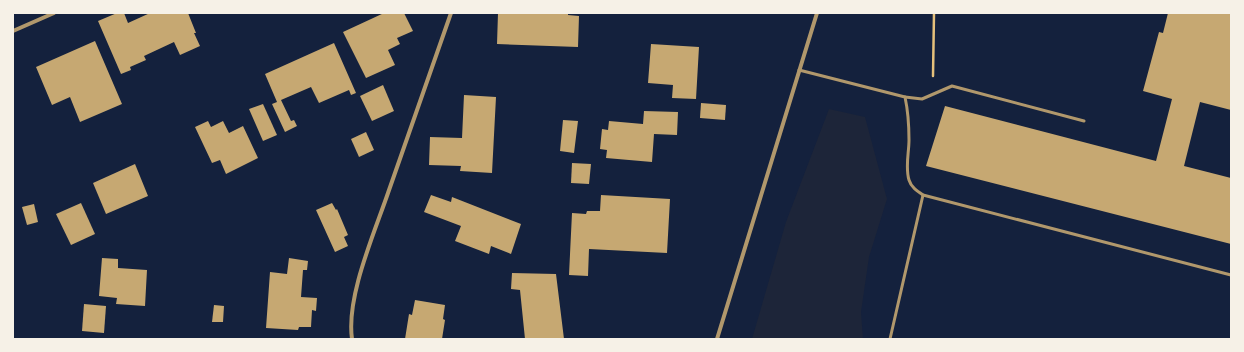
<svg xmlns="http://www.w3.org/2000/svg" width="1244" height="352" font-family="Signika,sans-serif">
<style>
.green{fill:#1d2539}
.building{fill:#c6a872}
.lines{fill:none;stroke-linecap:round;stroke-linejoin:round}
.path{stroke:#e5c07b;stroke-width:2.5}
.service{stroke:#b1986c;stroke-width:3}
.minor{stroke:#b1986c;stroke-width:4}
</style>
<rect width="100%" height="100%" fill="#14213d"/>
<!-- green -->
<path class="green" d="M829,109L865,117L887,199L869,257L861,312L863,339H752L786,222Z"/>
<!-- building -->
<g class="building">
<path d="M117,13H124L128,23L150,13H188L196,33H194L200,46L180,55L174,42L144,56L146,60L130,67L131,70L121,74L98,21Z"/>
<path d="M384,13H404L413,31L397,38L400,44L388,50L395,65L366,78L343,32Z"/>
<path d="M498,13H568V15L579,16L578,47L497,44Z"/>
<path d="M1168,13H1231V110L1200,102L1184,166L1231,178V244L926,166L945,106L1156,161L1172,99L1143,91L1159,32L1163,33Z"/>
<path d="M95,41L122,104L80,122L70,97L52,105L36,67Z"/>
<path d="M334,43L356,93L351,95L349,90L319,103L311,87L281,100L291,121L294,120L297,126L285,132L272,104L277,102L265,74Z"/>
<path d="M651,44L699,47L696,99L672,98L673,85L648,83Z"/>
<path d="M383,85L394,111L372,121L360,96Z"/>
<path d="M464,95L496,97L492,173L460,171L461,166L429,165L430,137L462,138Z"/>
<path d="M701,103L726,105L725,120L700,118Z"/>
<path d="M263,104L277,135L263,141L249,109Z"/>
<path d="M644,111L678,112L677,135L654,134L652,162L606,158L607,150L600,149L602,129L608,130L609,121L643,124Z"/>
<path d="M563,120L578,121L574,153L560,151Z"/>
<path d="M208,121L211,127L223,121L229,133L243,126L258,158L226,174L220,160L212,163L195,127Z"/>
<path d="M366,132L374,150L359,157L351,139Z"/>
<path d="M572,163L591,164L589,184L571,183Z"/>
<path d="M135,164L148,196L106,214L93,183Z"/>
<path d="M431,195L451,202L452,197L521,224L511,254L491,246L489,254L455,241L461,226L424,212Z"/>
<path d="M601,195L670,199L667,253L589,249L588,276L569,275L572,213L586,214L587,211H600Z"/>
<path d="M81,203L95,234L71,245L56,214Z"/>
<path d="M332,203L336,210L337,209L348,235L344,237L348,246L335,252L316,210Z"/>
<path d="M34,204L38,222L27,225L22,207Z"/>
<path d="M102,258L118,259V268L147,270L145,306L116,304L117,298L99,296Z"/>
<path d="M289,258L308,261L307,270H303L301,297L317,298L316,311L312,310L311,327H299L298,330L266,328L270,272L287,274Z"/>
<path d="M512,273L556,274L564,339H525L520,290L511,289Z"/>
<path d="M415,300L445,305L443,319L445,320L442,339H405L409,314L412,315Z"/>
<path d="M84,304L106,306L104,333L82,331Z"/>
<path d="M214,305L224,306L223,322H212Z"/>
</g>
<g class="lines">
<!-- path -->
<path class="path" d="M933,76L934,13"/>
<!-- service -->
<g class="service">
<path d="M799,70L905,97C908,111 909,125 909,140C909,153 905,167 909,180C911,187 917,191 923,195L1231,275"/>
<path d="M905,97L922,99L952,86L1084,121"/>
<path d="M890,339L923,195"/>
</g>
<!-- minor -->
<g class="minor">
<path d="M13,31L54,13"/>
<path d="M352,339C346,297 374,234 388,193C409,133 430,73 451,13"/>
<path d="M717,339L817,13"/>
</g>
</g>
<!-- border -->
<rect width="1244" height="352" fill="none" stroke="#f6f1e7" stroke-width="28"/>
</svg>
